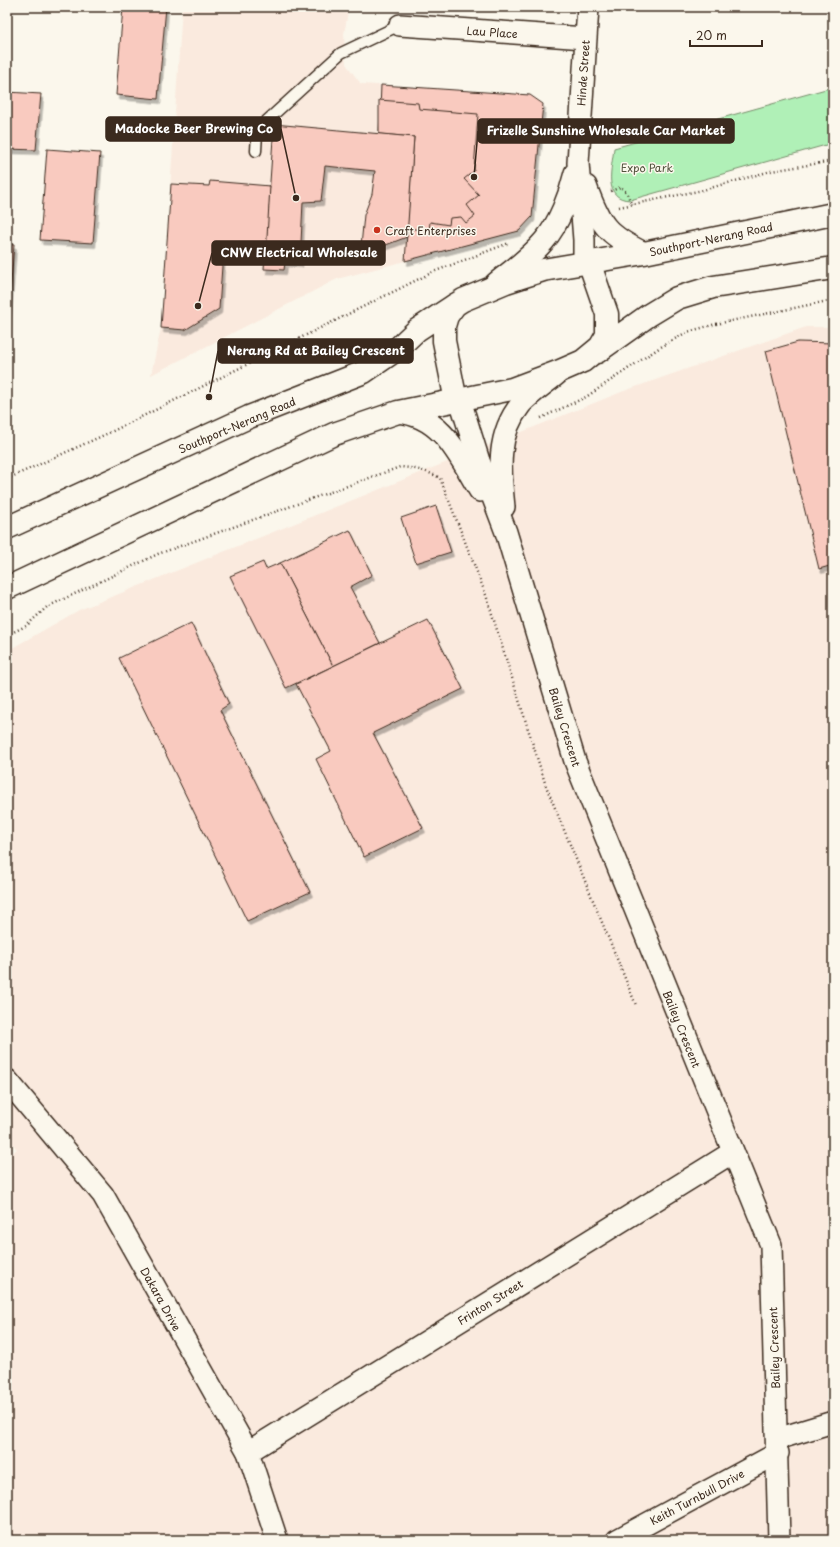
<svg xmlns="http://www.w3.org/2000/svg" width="840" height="1547" font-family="'Playpen Sans',sans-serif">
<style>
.built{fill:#faeade}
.green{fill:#b0f0b7;stroke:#768d6a}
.building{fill:#f9cabf;stroke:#3b2a1e;filter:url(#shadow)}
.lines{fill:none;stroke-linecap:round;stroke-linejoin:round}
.lane-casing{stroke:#3b2a1e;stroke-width:13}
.street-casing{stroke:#3b2a1e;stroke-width:24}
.primary-casing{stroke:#3b2a1e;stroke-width:25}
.path{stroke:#3b2a1e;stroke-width:2.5;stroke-dasharray:1 3;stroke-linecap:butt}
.lane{stroke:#fbf7ec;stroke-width:10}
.street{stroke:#fbf7ec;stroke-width:21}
.primary{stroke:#fbf7ec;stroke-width:22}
.poi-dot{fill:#c8321e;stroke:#fbf7ec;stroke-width:1.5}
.labels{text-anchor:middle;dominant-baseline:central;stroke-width:3;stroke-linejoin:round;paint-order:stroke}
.street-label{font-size:11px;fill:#3b2a1e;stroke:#fbf7ec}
.park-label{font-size:11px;fill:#52523d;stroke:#fbf7ec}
.poi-label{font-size:11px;fill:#3b2a1e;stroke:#fbf7ec;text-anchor:start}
.leader{fill:none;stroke:#3b2a1e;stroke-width:1.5}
.callout-dot{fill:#3b2a1e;stroke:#fbf7ec;stroke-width:1.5}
.callout{fill:#3b2a1e;stroke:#3b2a1e;stroke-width:1.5}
.callout-label{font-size:12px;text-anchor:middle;font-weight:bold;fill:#fff}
</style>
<defs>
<filter id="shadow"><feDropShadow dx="2.5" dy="4.5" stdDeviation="0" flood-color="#0004"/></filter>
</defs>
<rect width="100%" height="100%" fill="#fbf7ec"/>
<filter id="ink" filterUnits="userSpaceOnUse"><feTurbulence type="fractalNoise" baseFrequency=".025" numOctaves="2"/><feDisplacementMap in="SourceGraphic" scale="8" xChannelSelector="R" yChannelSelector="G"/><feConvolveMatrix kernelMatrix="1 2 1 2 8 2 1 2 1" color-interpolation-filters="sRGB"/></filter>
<g filter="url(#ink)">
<!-- built -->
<g class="built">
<path d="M182,7H349L344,34L346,64L361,84L530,95L543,104L532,217L519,231L337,279L151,375L161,328Z"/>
<path d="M806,327H833V1540H7V1158L17,1149L7,1138V651L79,610L624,391Z"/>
</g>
<!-- green -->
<path class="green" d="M833,87V143L630,200C602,199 612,168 614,148Z"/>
<!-- building -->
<g class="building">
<path d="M123,7H166L158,99L116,95Z"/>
<path d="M381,85L530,95L543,104L532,217L519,231L405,261L414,137L379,134Z"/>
<path d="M7,92L41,94L36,150L7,149Z"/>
<path d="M379,100L418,103L419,109L478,114L474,171L464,179L479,195L467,205L475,216L466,223L461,217L450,218L449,225L430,222L429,231L407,228L414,137L379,134Z"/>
<path d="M274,124L414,137L407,237L378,248L361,246L364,215L372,194L375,171L325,166L321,201L303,202L300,263L285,262L284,270L264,269Z"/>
<path d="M47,149L100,153L93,243L40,240Z"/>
<path d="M210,181L270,186L266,255L223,252L219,309L185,330L161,328L171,184L209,186Z"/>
<path d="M7,244L14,245L7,333Z"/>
<path d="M798,342L833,343V565L819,569L766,351Z"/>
<path d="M436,506L451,552L416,563L401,518Z"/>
<path d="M350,530L372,575L350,587L380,643L333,666L280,563Z"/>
<path d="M263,562L266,569L280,563L333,666L286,688L230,576Z"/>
<path d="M428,620L463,689L373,733L423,828L364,857L316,759L331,751L296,684Z"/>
<path d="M191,623L229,704L220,710L310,892L247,921L119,658Z"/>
</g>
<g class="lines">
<defs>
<path id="lane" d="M256,151L257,133L261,126L341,53L400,25"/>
<g id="street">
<path d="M400,25L585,38"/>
<path d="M586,186C600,225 607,235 644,253"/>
<path d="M584,263V240L578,163L588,7"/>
<path d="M495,284C512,270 530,258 544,241C559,224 570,194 575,173"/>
<path d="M460,400L479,461L506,532L575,761L771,1245L779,1540"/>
<path d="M398,412C443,416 459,457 480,491"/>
<path d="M504,507C500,470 496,435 521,404C531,393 545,384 557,374"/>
<path d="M7,1080L103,1195L248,1452L277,1540"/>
<path d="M777,1439L833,1422"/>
<path d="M248,1452L733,1152"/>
<path d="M617,1540L778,1453"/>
</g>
<g id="primary">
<path d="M597,352L649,315L677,298L713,287L833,268"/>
<path d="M456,401L444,341V326L447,316L455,305L463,300L506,282L543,270L644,253L833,214"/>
<path d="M7,528L249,417L364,372L396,350L417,330L455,305"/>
<path d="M7,588L334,434L398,412L512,389L560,371L583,361L600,347L607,335V314L589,262"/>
</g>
</defs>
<!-- lane casing -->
<use href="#lane" class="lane-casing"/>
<!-- street casing -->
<use href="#street" class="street-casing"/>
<!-- primary casing -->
<use href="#primary" class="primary-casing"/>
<!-- path -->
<g class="path">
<path d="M611,191L621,187L627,193L631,203L633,204"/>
<path d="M619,207L703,190L771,171L833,161"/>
<path d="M541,418L586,397L659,348L687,332L716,324L833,300"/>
<path d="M7,479L113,431L433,272L509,243"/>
<path d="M7,635L26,626L47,607L158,554L400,467C415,468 427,471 440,478L486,595L546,786L636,1005"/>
</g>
<!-- lane -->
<use href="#lane" class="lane"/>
<!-- street -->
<use href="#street" class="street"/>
<!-- primary -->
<use href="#primary" class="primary"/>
</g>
</g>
<!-- markers -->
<circle class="poi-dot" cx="377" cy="230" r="4"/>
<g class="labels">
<!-- street labels -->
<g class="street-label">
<text transform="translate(492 32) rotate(4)">Lau Place</text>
<text transform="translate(583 73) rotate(-86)">Hinde Street</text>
<text transform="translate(711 239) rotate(-12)">Southport-Nerang Road</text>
<text transform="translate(237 425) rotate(-23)">Southport-Nerang Road</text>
<text transform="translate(565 727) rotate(73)">Bailey Crescent</text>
<text transform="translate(682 1029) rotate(68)">Bailey Crescent</text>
<text transform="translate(161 1299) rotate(61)">Dakara Drive</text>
<text transform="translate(490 1302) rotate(-32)">Frinton Street</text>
<text transform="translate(774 1348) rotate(-92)">Bailey Crescent</text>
<text transform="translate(697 1497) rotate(-28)">Keith Turnbull Drive</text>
</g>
<!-- park labels -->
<g class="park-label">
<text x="647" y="167">Expo Park</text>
</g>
<!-- poi labels -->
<g class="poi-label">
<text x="385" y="230">Craft Enterprises</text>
</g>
</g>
<!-- callouts -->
<path class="leader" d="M296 198L281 129M474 177L478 131M198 306L212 253M209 397L218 351"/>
<g class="callout-dot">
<circle cx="296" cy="198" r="4"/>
<circle cx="474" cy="177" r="4"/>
<circle cx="198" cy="306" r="4"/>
<circle cx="209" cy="397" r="4"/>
</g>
<g class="callout">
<rect x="106" y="117" width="175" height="24" rx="4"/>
<rect x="478" y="119" width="256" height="24" rx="4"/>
<rect x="212" y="241" width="173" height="24" rx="4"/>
<rect x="218" y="339" width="195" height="24" rx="4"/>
</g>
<g class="callout-label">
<text x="194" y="133">Madocke Beer Brewing Co</text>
<text x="606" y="135">Frizelle Sunshine Wholesale Car Market</text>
<text x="299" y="257">CNW Electrical Wholesale</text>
<text x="316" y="355">Nerang Rd at Bailey Crescent</text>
</g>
<!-- margin -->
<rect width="840" height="1547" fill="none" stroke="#fbf7ec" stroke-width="24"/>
<rect x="12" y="12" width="816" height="1523" fill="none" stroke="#3b2a1e" stroke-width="1.5" filter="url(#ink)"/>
<!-- scale -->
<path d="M690 40v6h72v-6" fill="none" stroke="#3b2a1e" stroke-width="2"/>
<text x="696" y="40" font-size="12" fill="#3b2a1e" stroke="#fbf7ec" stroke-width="3" paint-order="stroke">20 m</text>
</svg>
